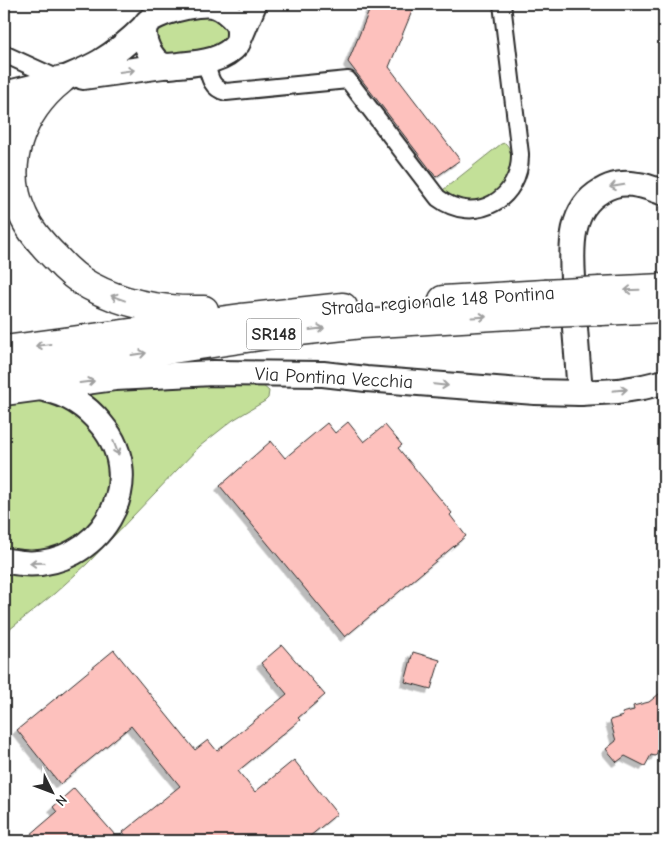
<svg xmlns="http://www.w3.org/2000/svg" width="668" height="845" font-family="'Comic Neue',sans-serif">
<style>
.green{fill:#c3e098;stroke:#778662}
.building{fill:#fdc1bd;stroke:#2b2b2b;filter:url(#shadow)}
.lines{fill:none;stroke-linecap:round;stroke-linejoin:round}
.street-casing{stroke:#2b2b2b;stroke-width:20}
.secondary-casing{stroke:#2b2b2b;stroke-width:28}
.highway-casing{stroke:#2b2b2b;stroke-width:31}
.street{stroke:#fff;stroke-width:16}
.secondary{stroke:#fff;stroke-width:24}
.highway{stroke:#fff;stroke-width:28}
.highway-bridge-casing{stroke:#2b2b2b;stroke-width:31;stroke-linecap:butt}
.highway-bridge{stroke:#fff;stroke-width:28}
.oneway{stroke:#a0a0a0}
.labels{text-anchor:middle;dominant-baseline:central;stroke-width:4;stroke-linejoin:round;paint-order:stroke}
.shield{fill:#fff;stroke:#6b6b6b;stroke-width:1}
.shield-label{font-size:18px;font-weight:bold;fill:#2b2b2b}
.street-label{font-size:19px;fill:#2b2b2b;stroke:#fff}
</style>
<defs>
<filter id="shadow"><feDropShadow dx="-4.5" dy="4.5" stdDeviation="0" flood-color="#0004"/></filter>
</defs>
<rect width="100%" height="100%" fill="#fff"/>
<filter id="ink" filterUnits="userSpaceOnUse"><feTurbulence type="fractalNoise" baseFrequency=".02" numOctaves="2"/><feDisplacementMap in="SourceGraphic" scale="10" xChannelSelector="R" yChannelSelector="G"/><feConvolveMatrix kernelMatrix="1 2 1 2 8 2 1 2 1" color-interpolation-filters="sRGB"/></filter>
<g filter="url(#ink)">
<!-- green -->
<g class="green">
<path d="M209,16L224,21L229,36L218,47L167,58L154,42C155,38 155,34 158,30C166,21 196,18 209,16Z"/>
<path d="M505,143C509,146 510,151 511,157C515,193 469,215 443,190L501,144Z"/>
<path d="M261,384L269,391L268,398L265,401L233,420L200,446L87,564L55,593L4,634V573H33L126,498L78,395L143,385Z"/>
<path d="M38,396L64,402L107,441L111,501L65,552L4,554V401Z"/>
</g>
<!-- building -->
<g class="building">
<path d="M372,4H415L389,67L460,160L436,177L348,62Z"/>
<path d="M348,422L364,442L385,425L402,445L398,448L452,513L450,515L466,536L345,637L220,486L271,441L285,458L327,423L335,433Z"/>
<path d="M282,645L325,695L298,718L300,720L238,771L255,792L294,760L337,814L304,841H130L123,832L180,786L131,726L60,784L17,730L114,650L195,750L208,740L217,751L287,694L261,663Z"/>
<path d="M413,652L440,660L431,689L405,682Z"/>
<path d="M664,690V748L661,746L655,756L651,755L645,766L625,756L617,762L606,749L616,741L610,720L623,716L622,713L634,710L633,706L649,702Z"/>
<path d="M74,788L115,835L108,841H23L57,812L53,807Z"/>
</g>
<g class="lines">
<defs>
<g id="street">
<path d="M4,54L61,80"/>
<path d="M206,61C209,75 210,88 226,92L348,80L438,198C475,226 521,199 520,154L502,4"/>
</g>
<g id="secondary">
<path d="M238,42C239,37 240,32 238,26C235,18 221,6 212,5C199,2 153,13 146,24C142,33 145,43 149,51C154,59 159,66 169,66C193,63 222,64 238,43V42L254,4"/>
<path d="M83,77L163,66"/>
<path d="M4,94L45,84"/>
<path d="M4,129C14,114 26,100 41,90C60,79 81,73 100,62C117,52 131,40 145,26"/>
<path d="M573,278C571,246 570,209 601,191C612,184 626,182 638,185C647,186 656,190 664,193"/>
<path d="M575,328L580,393"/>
<path d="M4,393L115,378L213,373L323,374L366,379L535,392L580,393L618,391L643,387L664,382"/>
<path d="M4,560C10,562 16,562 22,563C97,570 152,484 101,424C86,405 68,394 44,389"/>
</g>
<g id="highway">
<path d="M61,80C21,112 0,166 23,215C30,231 43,245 55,257C65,268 76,279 90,286C125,305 164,311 204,310"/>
<path d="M600,291L664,288"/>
<path d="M443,300L544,294"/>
<path d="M601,311L664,308"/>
<path d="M4,350L241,318L343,307"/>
<path d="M4,374L273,334L361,324L547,313"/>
</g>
</defs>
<!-- street casing -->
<use href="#street" class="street-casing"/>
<!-- secondary casing -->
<use href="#secondary" class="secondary-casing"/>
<!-- highway casing -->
<use href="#highway" class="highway-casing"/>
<!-- street -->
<use href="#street" class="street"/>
<!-- secondary -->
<use href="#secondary" class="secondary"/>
<!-- highway -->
<use href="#highway" class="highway"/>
<defs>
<g id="highway-bridge">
<path d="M544,294L600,291"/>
<path d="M547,313L601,311"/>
</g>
</defs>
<!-- highway-bridge casing -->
<use href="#highway-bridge" class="highway-bridge-casing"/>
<!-- highway-bridge -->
<use href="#highway-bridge" class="highway-bridge"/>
</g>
<!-- one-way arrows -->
<defs><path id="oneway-shaft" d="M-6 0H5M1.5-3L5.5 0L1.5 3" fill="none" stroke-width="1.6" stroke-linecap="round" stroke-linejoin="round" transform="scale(1.25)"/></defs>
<g class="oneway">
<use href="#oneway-shaft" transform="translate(127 71) rotate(-8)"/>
<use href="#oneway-shaft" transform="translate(617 186) rotate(170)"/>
<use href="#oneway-shaft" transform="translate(632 290) rotate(178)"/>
<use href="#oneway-shaft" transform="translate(118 298) rotate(-160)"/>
<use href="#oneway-shaft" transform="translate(479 317) rotate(-3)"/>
<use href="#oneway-shaft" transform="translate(317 329) rotate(-7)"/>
<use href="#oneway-shaft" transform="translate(43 345) rotate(172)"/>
<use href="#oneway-shaft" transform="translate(139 354) rotate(-8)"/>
<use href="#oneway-shaft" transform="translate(87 382) rotate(-7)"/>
<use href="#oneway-shaft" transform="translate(441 385) rotate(6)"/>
<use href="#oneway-shaft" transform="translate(620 390) rotate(-6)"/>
<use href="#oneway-shaft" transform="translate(116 448) rotate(69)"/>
<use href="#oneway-shaft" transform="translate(37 563) rotate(179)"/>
</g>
</g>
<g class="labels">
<!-- shield labels -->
<rect class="shield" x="246.5" y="318.5" width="55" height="31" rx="4"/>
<g class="shield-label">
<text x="274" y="334">SR148</text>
</g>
<!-- street labels -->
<g class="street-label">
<text transform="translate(438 301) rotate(-4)">Strada regionale 148 Pontina</text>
<text transform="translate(334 378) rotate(3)">Via Pontina Vecchia</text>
</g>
</g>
<!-- margin -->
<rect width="668" height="845" fill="none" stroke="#fff" stroke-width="20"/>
<rect x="10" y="10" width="648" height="825" fill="none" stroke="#2b2b2b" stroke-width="2" filter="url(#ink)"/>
<!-- north arrow -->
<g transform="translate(52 792) rotate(132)" stroke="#ffffff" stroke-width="4" paint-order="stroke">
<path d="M0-4L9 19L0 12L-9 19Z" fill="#2b2b2b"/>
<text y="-8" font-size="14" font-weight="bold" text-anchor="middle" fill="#2b2b2b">N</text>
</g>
</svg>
